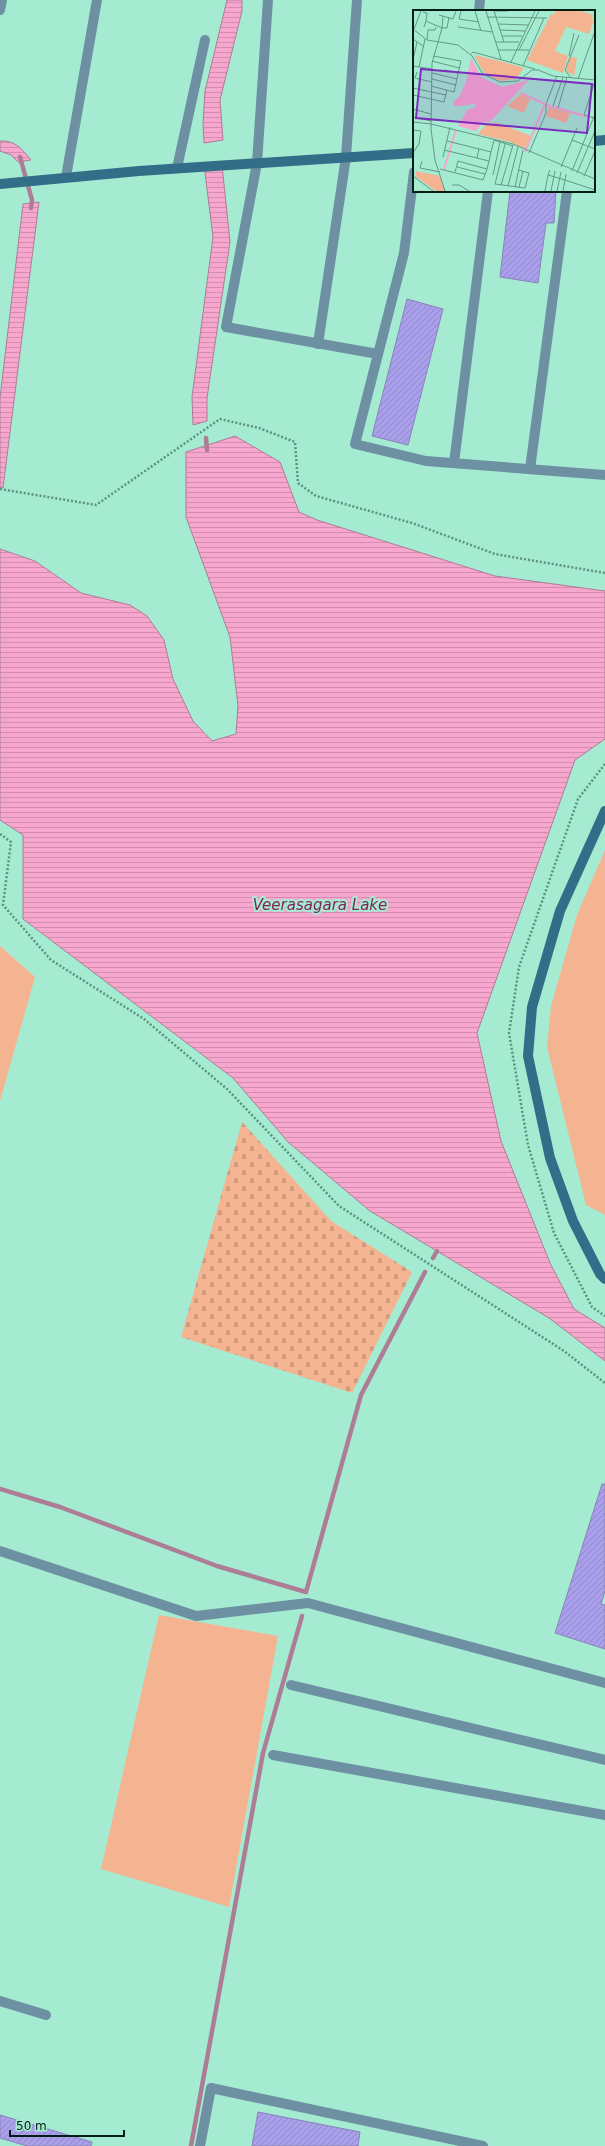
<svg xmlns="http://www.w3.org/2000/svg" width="605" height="2146" font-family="'DejaVu Sans',sans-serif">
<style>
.grass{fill:#f5b491}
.cemetery{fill:url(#cemetery-stones)}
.water{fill:url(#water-rules);stroke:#ad7d96}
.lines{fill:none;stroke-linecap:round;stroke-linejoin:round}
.stream{stroke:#ad7d96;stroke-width:4.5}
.building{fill:url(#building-hatch);stroke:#8983b8}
.path{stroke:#5d917e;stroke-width:2.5;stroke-dasharray:2 2;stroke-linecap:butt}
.street{stroke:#6d91a3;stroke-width:10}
.secondary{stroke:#336e88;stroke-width:10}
.labels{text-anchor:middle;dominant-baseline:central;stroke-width:4;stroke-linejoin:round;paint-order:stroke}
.water-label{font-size:15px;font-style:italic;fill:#802459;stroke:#a5ebd1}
.inset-river{fill:none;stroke:#f7a6ce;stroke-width:2}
.inset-road{fill:none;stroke:#639985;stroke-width:1}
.view{fill:#7b2cbf;fill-opacity:0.15;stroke:#7b2cbf;stroke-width:2}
.inset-edge{fill:none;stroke:#011d14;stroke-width:2}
</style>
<defs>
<pattern id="cemetery-stones" width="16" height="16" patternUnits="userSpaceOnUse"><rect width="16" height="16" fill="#f5b491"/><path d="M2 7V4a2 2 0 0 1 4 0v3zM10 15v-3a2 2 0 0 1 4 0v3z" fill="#d09a7c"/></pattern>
<pattern id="water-rules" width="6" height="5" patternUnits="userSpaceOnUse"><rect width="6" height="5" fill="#f7a6ce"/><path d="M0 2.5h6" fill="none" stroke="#d28eb0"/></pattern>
<pattern id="building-hatch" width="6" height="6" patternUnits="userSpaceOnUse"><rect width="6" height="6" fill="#a99feb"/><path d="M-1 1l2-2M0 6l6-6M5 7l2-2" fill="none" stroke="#9088c9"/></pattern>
</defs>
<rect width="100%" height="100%" fill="#a5ebd1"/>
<!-- grass -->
<g class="grass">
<path d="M605,850V1215L586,1205L547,1047L551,1006L577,915Z"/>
<path d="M0,946L35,977L0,1101Z"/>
<path d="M159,1615L278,1636L229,1907L101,1869Z"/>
</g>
<!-- cemetery -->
<path class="cemetery" d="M242,1122L331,1221L412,1272L352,1393L181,1337Z"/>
<!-- water -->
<g class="water">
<path d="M227,0H242V11L220,100L223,140L204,143L203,124L205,91Z"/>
<path d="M0,141C15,140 22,149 31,160L18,162L11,155L0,151Z"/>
<path d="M204,165H222L230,242L207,398V421L193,425L192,397L213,237Z"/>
<path d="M39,202L3,488L0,487V398L23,204Z"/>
<path d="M235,436L280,462L299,512L317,520L495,576L605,591V739L575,760L477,1033L501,1141L550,1263L574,1309L605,1328V1361L549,1318L370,1211L288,1142L233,1078L23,919V835L0,820V549L35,561L81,593L130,605L147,616L164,640L173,679L193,721L212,741L236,734L238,706L230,637L186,517V452Z"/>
</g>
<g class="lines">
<!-- stream -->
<g class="stream">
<path d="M20,157L32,200L31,208"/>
<path d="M206,438L207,450"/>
<path d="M433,1258L437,1251"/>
<path d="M0,1489L60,1507L217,1566L306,1592L361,1395L425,1272"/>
<path d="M191,2146L263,1753L302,1616"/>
</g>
</g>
<!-- building -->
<g class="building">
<path d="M510,191H556L554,223H546L538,283L500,277Z"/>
<path d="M407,299L443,309L408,445L372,436Z"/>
<path d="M602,1484H605V1591L601,1604L605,1605V1649L555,1633Z"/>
<path d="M258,2112L360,2132L358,2146H252Z"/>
<path d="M0,2115L92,2142L91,2146H27L0,2138Z"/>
</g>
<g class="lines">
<!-- path -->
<g class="path">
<path d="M0,489L96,505L220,419L259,428L295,442L298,483L316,496L412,523L495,554L605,573"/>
<path d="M605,764L578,799L519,967L509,1033L528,1145L554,1233L592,1307L605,1316"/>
<path d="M0,834L11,842L3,905L51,960L144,1019L227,1089L339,1206L564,1351L605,1383"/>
</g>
<!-- street -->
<g class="street">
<path d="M268,0L257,163L226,327L378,354"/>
<path d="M0,10L2,0"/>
<path d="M479,11L480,0"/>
<path d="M177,168L205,40"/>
<path d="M414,172L404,253L355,444L426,461L605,475"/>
<path d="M66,177L97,0"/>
<path d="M318,344L346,157L357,0"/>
<path d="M454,463L488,191"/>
<path d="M530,469L567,191"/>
<path d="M0,1551L196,1616L308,1603L605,1683"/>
<path d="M291,1685L605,1760"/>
<path d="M273,1755L605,1815"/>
<path d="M0,2001L46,2015"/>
<path d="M200,2146L211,2088L483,2146"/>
</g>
<!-- secondary -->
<g class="secondary">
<path d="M594,141L605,140"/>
<path d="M0,184L139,171L414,153"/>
<path d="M605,811L560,911L532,1007L528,1056L550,1158L573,1221L600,1274L605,1279"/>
</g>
</g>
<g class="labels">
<!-- water labels -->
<g class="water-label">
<text x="320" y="905">Veerasagara Lake</text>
</g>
</g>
<!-- overview -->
<g transform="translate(413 10)">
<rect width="182" height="182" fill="#a5ebd1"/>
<path d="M143,1H168L180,5L179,9L181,10L176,24L153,17L142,41L155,46L150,63L114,50L138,4L140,5ZM61,45L87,51L111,58L103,69L87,71L71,63ZM157,47L164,48L161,66L153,61ZM136,97L157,103L153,113L133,106ZM82,112L118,126L112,139L98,132L65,124L73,114L78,115ZM3,161L27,166L32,181H23L2,166Z" fill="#f5b491"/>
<path d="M108,84L117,89L111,103L94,96Z" fill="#f5b491"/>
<path d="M58,48L68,67L89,77L112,71L122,63L77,112H70L63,121L45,116L54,100L62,97L63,94L46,96H41L40,92L46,87L53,72Z" fill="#f7a6ce"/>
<path class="inset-river" d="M108,83L132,94L112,142M134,95L172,106M31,159L43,120"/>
<path class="inset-road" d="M48,1L46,9L66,12M62,1L68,21M73,1L88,49M81,1L91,32M81,1H95M10,2L14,3L13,11M26,5L40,9L43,1M30,6L29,18H34L36,7M74,7L134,8M85,14L115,15M11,17L13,11L29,18L19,53L18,119L22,150L32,181M45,17L79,22M0,19L14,30L45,35L59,46L70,64L87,72L105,71L119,60H125L140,66L182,70M1,19L8,1M87,20L112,21M89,26H109M0,29L10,36M14,30L15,20H22L23,17M83,32H106M85,40H116M106,40L126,1M58,44L60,42L122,59M156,46L161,23M0,50L4,32M19,51L46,58M98,52L122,1M0,56L19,59M110,56L131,8M6,57L12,29M31,60L45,63M4,62L2,68L19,72M19,63L44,69M158,68L152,60L166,25M19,69L43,75M165,69L182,21M18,76L41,82L48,51L20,46M0,78L33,85M0,85L31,92L34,80M140,96L150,67M145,98L154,67M0,99L18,104M0,107L18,111M181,108L171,105L182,71M0,112L18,114M18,114L100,134L182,169M0,120L8,121L6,134L0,143M159,130L182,139M34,131L78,142L81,130L100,136M92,134L82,174L112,178L116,163L105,160M31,140L64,148L66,139M116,143L133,103V94L144,66M30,147L37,117M64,148L76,151L78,142M9,151L7,158L27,162M44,157L72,164M148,157L164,118M27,159L70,170L74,159M137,160L135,165L152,170L150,181M159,161L182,104M42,162L45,151L74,159L76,151M164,163L182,121M153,164L152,170L182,180M80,165L87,132M0,166L20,181M171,166L182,141M39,175H46L56,181M88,175L100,135M95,176L105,137M102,177L110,140M106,177L110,161M132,181L135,165M138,181L142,161M144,181L148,162"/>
<path class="view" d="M8,59L179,74L174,123L3,108Z"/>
<rect width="182" height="182" class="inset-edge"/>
</g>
<!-- scale -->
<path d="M10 2130v6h114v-6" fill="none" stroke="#011d14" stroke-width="2"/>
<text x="16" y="2130" font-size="12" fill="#011d14" stroke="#a5ebd1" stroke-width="3" paint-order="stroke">50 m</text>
</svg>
